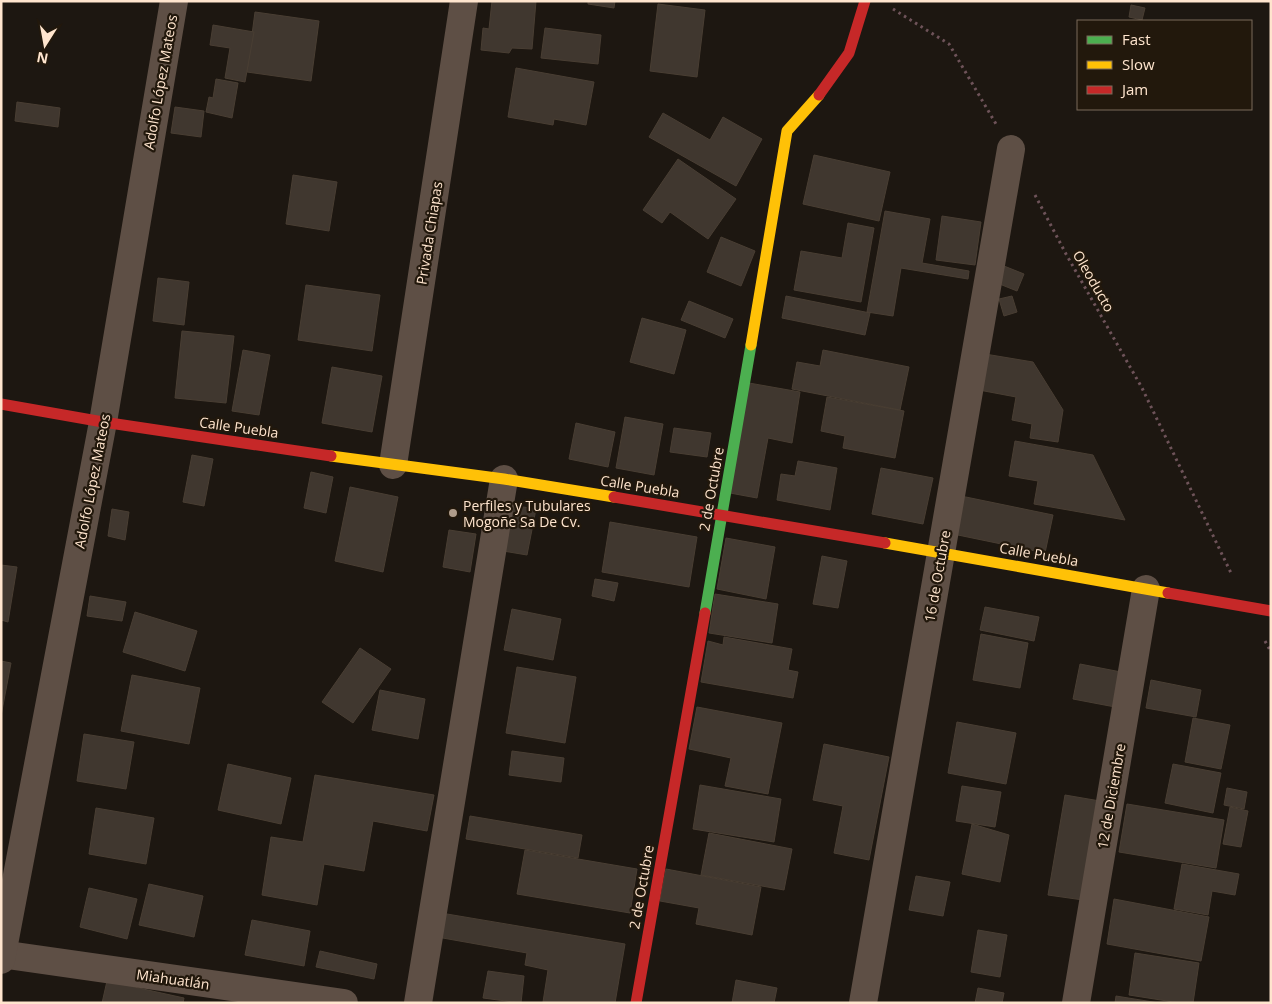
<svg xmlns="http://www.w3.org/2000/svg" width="1272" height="1004" font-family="'Open Sans',sans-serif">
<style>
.building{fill:#40372f;stroke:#493e33}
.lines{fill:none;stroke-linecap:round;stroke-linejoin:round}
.path{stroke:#6e5359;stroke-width:3;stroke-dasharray:2.5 4;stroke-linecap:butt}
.street{stroke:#5e4f45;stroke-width:28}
.fast{stroke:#4caf50;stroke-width:11}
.slow{stroke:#ffc107;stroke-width:11}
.jam{stroke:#c62828;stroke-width:11}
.poi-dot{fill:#b09d8c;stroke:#22180c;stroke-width:2}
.labels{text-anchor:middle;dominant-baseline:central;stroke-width:4.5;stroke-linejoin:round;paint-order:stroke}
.street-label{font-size:14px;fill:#ffe5ce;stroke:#22180c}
.poi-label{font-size:14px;fill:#ffe5ce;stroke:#22180c;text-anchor:start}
</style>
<rect width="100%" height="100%" fill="#1d1711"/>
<!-- building -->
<g class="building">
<path d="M492,1H536L532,49L512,48L509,53L481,50L483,28L489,29Z"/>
<path d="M588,1H615L614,8L588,4Z"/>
<path d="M658,4L705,10L697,77L650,71Z"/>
<path d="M1131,5L1145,8L1142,20L1129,17Z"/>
<path d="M255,12L319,21L311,81L247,72Z"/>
<path d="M213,25L254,32L245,82L225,78L230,48L210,45Z"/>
<path d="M545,28L601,35L598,64L541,58Z"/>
<path d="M516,68L594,82L586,125L554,119L553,125L508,117Z"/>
<path d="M216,79L238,83L232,118L206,112L209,97L213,98Z"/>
<path d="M17,102L60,108L58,127L15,121Z"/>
<path d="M175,107L204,111L201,137L171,133Z"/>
<path d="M663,113L710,140L723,117L762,139L736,186L649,137Z"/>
<path d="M814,155L890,172L879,221L803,204Z"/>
<path d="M678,159L736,199L708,239L670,212L662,223L643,210Z"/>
<path d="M293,175L337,182L329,231L286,224Z"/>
<path d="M885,211L930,219L922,263L969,271L968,279L901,268L893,316L867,312Z"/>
<path d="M942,216L981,222L975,265L936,260Z"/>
<path d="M848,223L874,228L861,302L794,290L801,251L842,258Z"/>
<path d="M721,237L755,251L741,286L707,272Z"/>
<path d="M1004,266L1024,274L1017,291L997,283Z"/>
<path d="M158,278L189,282L184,325L153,321Z"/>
<path d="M306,285L380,295L372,351L298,340Z"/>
<path d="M786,296L870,313L865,335L782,318Z"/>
<path d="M1012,296L1017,312L1004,316L999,299Z"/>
<path d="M689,301L733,319L725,338L681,320Z"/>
<path d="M642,318L686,330L674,374L630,362Z"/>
<path d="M182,331L234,336L226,403L175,398Z"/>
<path d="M243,350L270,355L259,415L232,411Z"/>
<path d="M823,350L909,367L900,410L792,389L797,362L820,366Z"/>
<path d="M985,354L1033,362L1063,410L1058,442L1030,438L1032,424L1012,420L1016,397L979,390Z"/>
<path d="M332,367L382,376L372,432L322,423Z"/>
<path d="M749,383L800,392L792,443L768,438L757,498L730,493Z"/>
<path d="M827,397L904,411L895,458L843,448L845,436L821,431Z"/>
<path d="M625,417L663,424L654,475L616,468Z"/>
<path d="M576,423L615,432L608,467L569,459Z"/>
<path d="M674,428L711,433L707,457L670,452Z"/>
<path d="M1015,441L1093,455L1125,520L1034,504L1038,481L1009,476Z"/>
<path d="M192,455L213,459L204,506L183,502Z"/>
<path d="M798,461L837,468L830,510L777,500L781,474L795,476Z"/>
<path d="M881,468L933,478L923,524L872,514Z"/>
<path d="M311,472L333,477L326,513L304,508Z"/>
<path d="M350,487L398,497L383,572L335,561Z"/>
<path d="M961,496L1053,515L1045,553L953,534Z"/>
<path d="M511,505L536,509L527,555L503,551Z"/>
<path d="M112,509L129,512L125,540L108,536Z"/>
<path d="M610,522L697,537L689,587L602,572Z"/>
<path d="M449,530L476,534L470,572L443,567Z"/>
<path d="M726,538L775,547L766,599L717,589Z"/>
<path d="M822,556L847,561L838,608L813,604Z"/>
<path d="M1,565L17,567L8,622L1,620Z"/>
<path d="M595,579L618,583L614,601L592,596Z"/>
<path d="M715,594L778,604L772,643L709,633Z"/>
<path d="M90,596L126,602L122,621L87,616Z"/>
<path d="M985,607L1039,617L1034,641L980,630Z"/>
<path d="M512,609L561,619L553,660L504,650Z"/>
<path d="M135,612L197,631L185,671L123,652Z"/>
<path d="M981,634L1028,643L1020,688L973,680Z"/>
<path d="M724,637L792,649L788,670L798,672L793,698L701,682L708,641L723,645Z"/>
<path d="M360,648L391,669L353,723L322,702Z"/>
<path d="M1,661L11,663L1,716Z"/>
<path d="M1080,664L1121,672L1115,707L1073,699Z"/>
<path d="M517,667L576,677L565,743L506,733Z"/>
<path d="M132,675L200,688L189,744L121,731Z"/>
<path d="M1151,680L1201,690L1196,717L1146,708Z"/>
<path d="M380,690L425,699L418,739L372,730Z"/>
<path d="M697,707L782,723L768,794L725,786L731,758L689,749Z"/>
<path d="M1193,718L1230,725L1221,769L1185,762Z"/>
<path d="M957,722L1016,733L1006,784L948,773Z"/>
<path d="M84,734L134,742L126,789L77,781Z"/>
<path d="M824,744L889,757L869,860L834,853L843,806L813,800Z"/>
<path d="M512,751L564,758L561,782L509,775Z"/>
<path d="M228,764L291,778L281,824L218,810Z"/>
<path d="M1173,764L1221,773L1213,813L1165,803Z"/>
<path d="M315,775L434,795L427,831L373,821L364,871L324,864L317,905L262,895L271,837L303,842Z"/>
<path d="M700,785L781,799L774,842L693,829Z"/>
<path d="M962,786L1001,792L995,827L956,821Z"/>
<path d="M1227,788L1247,792L1244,809L1224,805Z"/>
<path d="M1065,795L1100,801L1083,900L1048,895Z"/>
<path d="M1127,804L1224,820L1216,868L1119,852Z"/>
<path d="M1230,807L1248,811L1241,847L1223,844Z"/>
<path d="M96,808L154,818L146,864L89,854Z"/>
<path d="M470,816L582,835L578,858L466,839Z"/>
<path d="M972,824L1009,835L1000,882L962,874Z"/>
<path d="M709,833L792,849L784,890L701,875Z"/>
<path d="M525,850L637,869L630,913L517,894Z"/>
<path d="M1182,864L1239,874L1235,895L1212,891L1208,915L1174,909Z"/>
<path d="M666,869L761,887L752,935L696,924L699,908L660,901Z"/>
<path d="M916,876L950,882L943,916L909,910Z"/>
<path d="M149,884L203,896L194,937L139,925Z"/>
<path d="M89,888L137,899L127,939L80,927Z"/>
<path d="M1114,899L1209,917L1201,961L1107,944Z"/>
<path d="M441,913L625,944L615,1003L543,1002L548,970L525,965L527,953L437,937Z"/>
<path d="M252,920L310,931L304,966L245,955Z"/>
<path d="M978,930L1007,935L1000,977L971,972Z"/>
<path d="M320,951L377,964L374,979L316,967Z"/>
<path d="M1135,953L1199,963L1193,1003H1180L1129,995Z"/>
<path d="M488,971L524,976L521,1003L483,998Z"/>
<path d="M736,980L777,988L774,1003H732Z"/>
<path d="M107,981L184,998L183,1003H102Z"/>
<path d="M978,988L1004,993L1002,1003H975Z"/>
<path d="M1116,996L1159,1003H1115Z"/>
</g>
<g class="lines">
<!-- path -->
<g class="path">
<path d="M893,9L949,44L996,124"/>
<path d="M1035,195L1066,254L1142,388L1231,573"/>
<path d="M1265,641L1271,652"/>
</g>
<!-- street -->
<g class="street">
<path d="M393,465L464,1"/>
<path d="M1,954L344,1003"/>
<path d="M1,960L103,422L174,1"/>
<path d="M418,1003L504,479"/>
<path d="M863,1003L1011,149"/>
<path d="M1076,1003L1146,589"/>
</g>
<!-- fast -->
<path class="fast" d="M705,613L751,345"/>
<!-- slow -->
<g class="slow">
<path d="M751,345L787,131L819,95"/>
<path d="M331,456L504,479L614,497"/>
<path d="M885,543L1168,593"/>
</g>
<!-- jam -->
<g class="jam">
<path d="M819,95L849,53L865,1"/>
<path d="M1,404L103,422L331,456"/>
<path d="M614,497L885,543"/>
<path d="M1168,593L1271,611"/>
<path d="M636,1003L705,613"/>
</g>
</g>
<!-- markers -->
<circle class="poi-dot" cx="453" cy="513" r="5"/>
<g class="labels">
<!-- street labels -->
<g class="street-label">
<text transform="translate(160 82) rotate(-80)">Adolfo López Mateos</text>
<text transform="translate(429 233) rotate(-81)">Privada Chiapas</text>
<text transform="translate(1094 281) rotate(60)">Oleoducto</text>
<text transform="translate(239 427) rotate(8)">Calle Puebla</text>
<text transform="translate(92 481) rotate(-79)">Adolfo López Mateos</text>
<text transform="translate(640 486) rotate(9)">Calle Puebla</text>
<text transform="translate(711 489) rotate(-80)">2 de Octubre</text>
<text transform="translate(1039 554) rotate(10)">Calle Puebla</text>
<text transform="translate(937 576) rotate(-80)">16 de Octubre</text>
<text transform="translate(1111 796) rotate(-80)">12 de Diciembre</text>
<text transform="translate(641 887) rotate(-80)">2 de Octubre</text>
<text transform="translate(173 979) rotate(8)">Miahuatlán</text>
</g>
<!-- poi labels -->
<g class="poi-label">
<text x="463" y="505">Perfiles y Tubulares<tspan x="463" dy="16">Mogoñe Sa De Cv.</tspan></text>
</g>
</g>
<!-- border -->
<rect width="1272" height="1004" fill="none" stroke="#ffe5ce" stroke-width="5"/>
<!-- legend -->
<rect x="1077" y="20" width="175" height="90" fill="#22180c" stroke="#7a6a5a"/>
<rect x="1087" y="36" width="25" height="8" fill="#4caf50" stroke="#7a6a5a"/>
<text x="1122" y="45" font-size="15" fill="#ffe5ce">Fast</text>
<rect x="1087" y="61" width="25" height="8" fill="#ffc107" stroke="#7a6a5a"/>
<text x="1122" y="70" font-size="15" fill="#ffe5ce">Slow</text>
<rect x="1087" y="86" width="25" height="8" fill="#c62828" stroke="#7a6a5a"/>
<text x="1122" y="95" font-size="15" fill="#ffe5ce">Jam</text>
<!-- north arrow -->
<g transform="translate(45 45) rotate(191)" stroke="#22180c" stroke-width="4" paint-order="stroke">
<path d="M0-4L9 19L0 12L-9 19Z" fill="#ffe5ce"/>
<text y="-8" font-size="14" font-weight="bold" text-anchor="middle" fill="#ffe5ce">N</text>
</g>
</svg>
